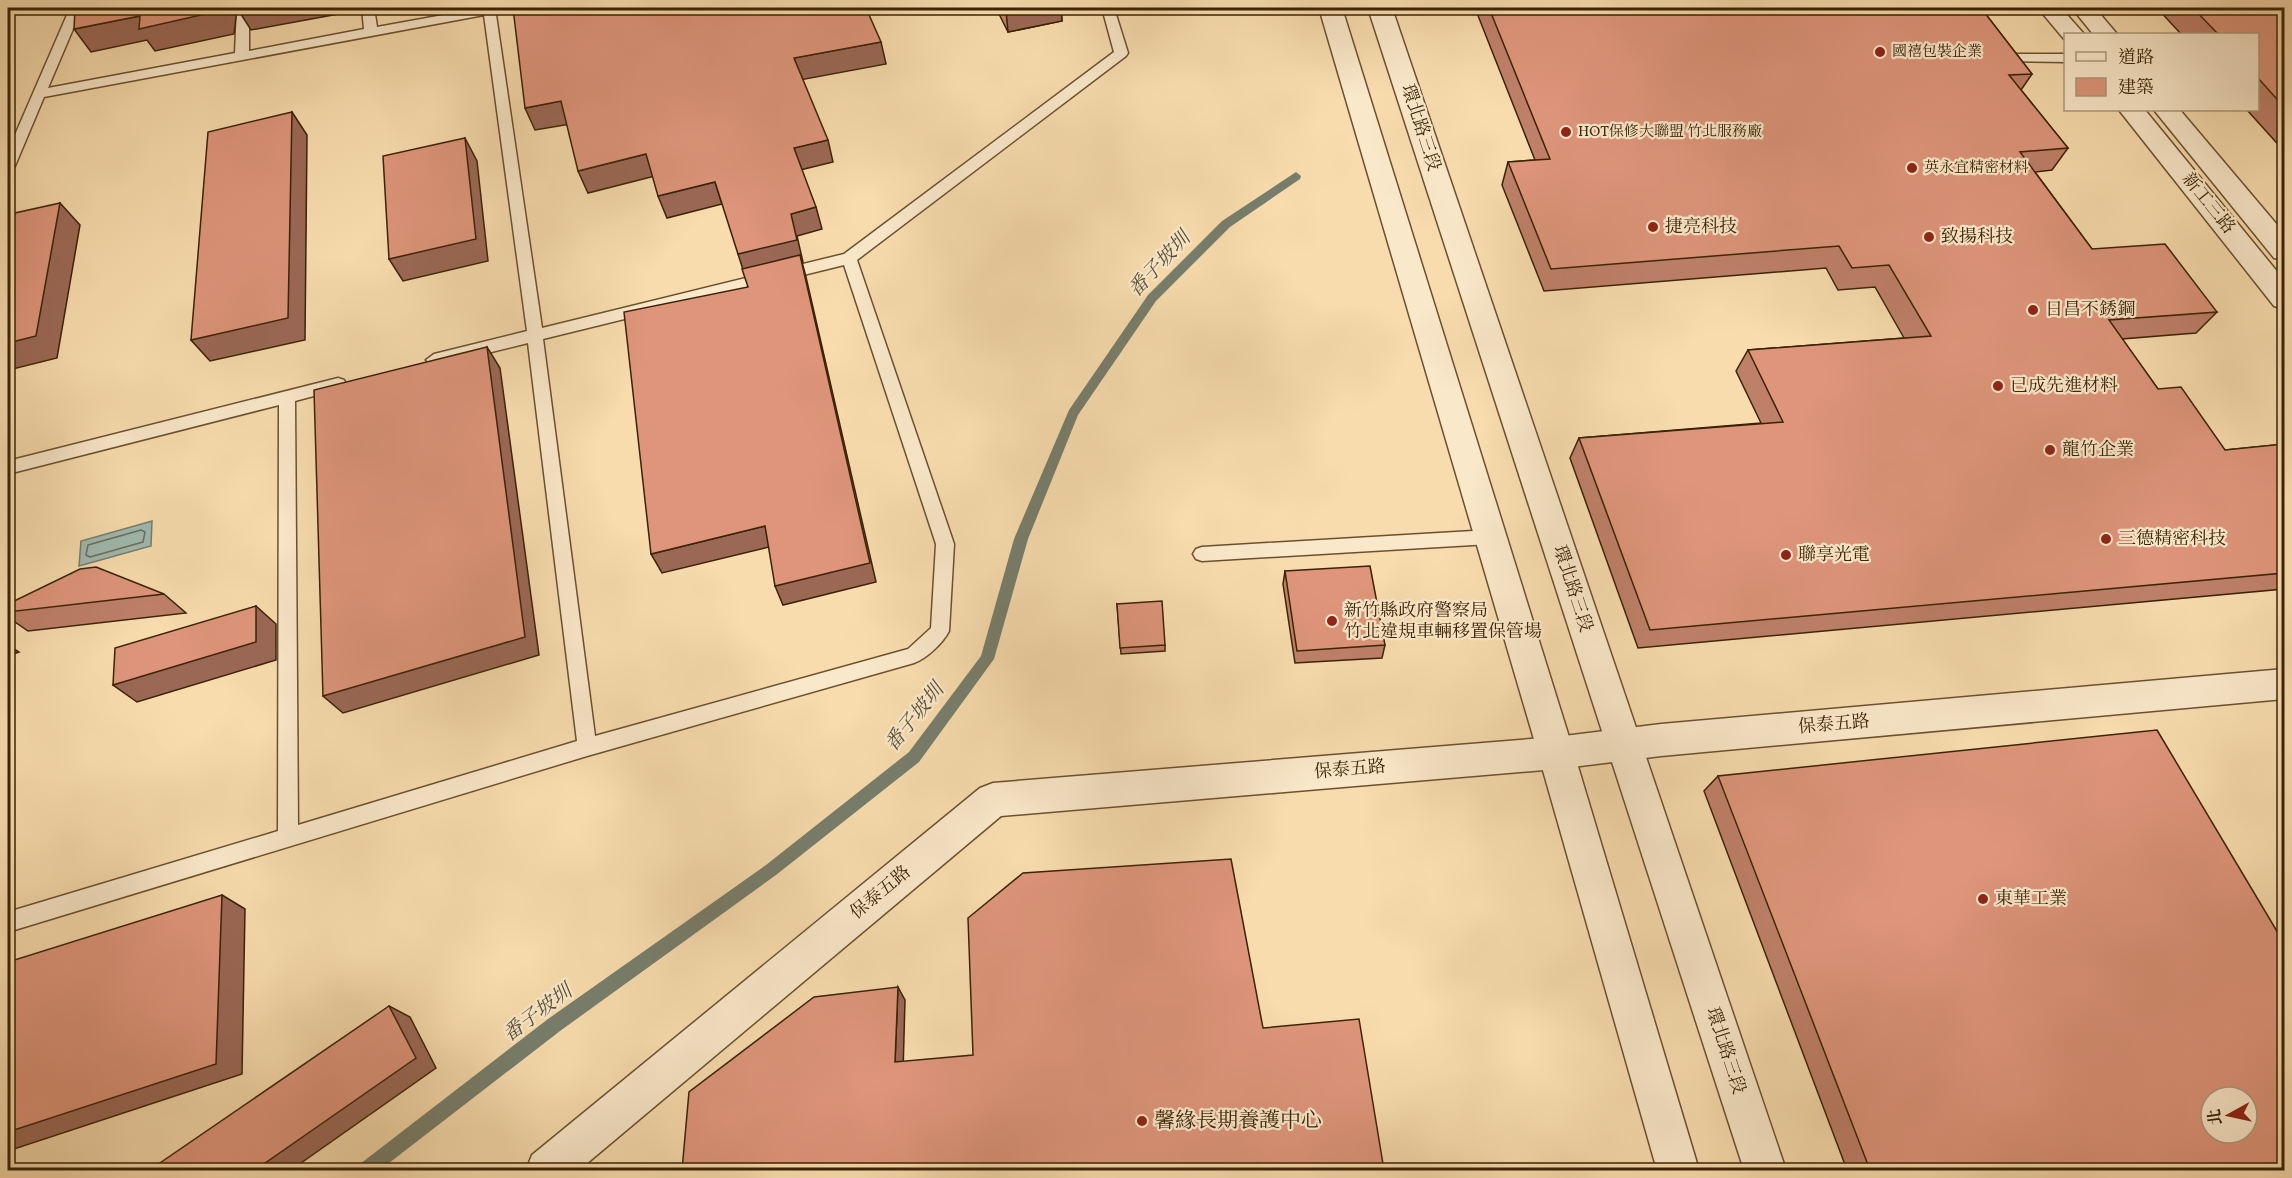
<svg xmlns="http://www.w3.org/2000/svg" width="2292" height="1178" font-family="Vollkorn,'Noto Serif TC',serif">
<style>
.water{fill:#9fbab1;stroke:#777e6c;stroke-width:1.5}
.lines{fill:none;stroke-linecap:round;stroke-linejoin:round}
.shore{stroke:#6c6e5a;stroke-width:1.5}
.stream{fill:#777e6c;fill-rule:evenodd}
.service-casing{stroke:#6a512e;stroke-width:3}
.minor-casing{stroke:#6a512e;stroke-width:3}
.tertiary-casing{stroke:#6a512e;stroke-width:3}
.service{fill:#fae8ca;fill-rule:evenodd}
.minor{fill:#fae8ca;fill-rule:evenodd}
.tertiary{fill:#fae8ca;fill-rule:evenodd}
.wall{fill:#bf806a;stroke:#3a2304;stroke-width:1.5}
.shaded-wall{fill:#9b6856;stroke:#3a2304;stroke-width:1.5}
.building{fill:#de957b;stroke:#3a2304;stroke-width:1.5;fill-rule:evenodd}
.poi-dot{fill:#8f2418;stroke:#fae8ca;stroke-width:2}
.labels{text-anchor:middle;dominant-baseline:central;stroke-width:4.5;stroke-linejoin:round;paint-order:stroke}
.far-poi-label{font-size:15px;fill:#3a2304;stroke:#fae8ca;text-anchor:start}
.street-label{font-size:18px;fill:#3a2304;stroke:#fae8ca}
.poi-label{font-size:18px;fill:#3a2304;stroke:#fae8ca;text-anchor:start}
.water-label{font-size:20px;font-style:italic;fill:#585038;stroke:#fae8ca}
.near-poi-label{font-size:21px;fill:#3a2304;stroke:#fae8ca;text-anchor:start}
</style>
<rect width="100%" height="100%" fill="#f8dcae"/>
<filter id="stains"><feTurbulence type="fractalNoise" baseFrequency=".00333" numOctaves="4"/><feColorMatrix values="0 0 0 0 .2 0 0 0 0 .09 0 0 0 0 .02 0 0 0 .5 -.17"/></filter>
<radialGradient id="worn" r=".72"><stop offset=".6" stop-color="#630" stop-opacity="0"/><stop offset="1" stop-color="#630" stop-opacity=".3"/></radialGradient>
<!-- water -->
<path class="water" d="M152,521L151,546L79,566L81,541Z"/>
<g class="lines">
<!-- shore -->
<path class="shore" d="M141,530L145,532L143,542L90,557L86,555L88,545Z"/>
<!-- stream -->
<path class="stream" d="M1296,172L1301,176L1300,179L1230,227L1156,301L1078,415L1028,539L994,659L919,762L776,875L560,1031L380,1170H357L360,1164L548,1019L766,865L909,752L981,656L1014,539L1069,410L1148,295L1222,221Z"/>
<defs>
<g id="service">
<path d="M70,8H82L48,88L235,53L237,8H249V51L364,29L362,8H374L377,27L482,8H495L542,328L844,254L1114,52L1102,8H1114L1128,53L1126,56L857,260L954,544L949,631C943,643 926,659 914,663L587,756L8,932V912L278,831L279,405L8,474V461L338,378L344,380L346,384L344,388L295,401L298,825L577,741L528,343L434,366L426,360L434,354L527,331L484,15L44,97L15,166L8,171V151ZM844,265L936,544L931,628L908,649L595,736L543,339Z"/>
<path d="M1966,8H1978L2012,54H2066V62L2003,61Z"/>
<path d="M1490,530L1496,532L1499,537L1496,542L1490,544L1202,561L1196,559L1193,554L1196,549L1202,547Z"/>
</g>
<g id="minor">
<path d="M2038,8H2061L2084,34H2066L2064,39Z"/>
<path d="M2072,8H2095L2117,34H2093Z"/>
<path d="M2119,110H2145L2284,280V309L2274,306Z"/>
<path d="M2154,110H2180L2284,233V260L2274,258Z"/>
<path d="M2284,669V699L1661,756L1556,769L1001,816L579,1170H526L532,1155L980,788L993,783L1556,737L1661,724Z"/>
</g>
<g id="tertiary">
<path d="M1319,8H1342L1574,753L1699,1170H1657L1538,753Z"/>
<path d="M1368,8H1392L1786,1170H1744Z"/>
</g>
</defs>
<!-- service casing -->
<use href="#service" class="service-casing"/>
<!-- minor casing -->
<use href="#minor" class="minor-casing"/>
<!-- tertiary casing -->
<use href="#tertiary" class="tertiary-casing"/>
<!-- service -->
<use href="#service" class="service"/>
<!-- minor -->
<use href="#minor" class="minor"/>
<!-- tertiary -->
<use href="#tertiary" class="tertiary"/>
</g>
<!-- wall -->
<g class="wall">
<path d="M996,8H1061L1062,21L1008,32Z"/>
<path d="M1475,8H1981L2032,74L2021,90L2068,148L2052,170L2035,172L2092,249L2217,312L2196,333L2122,339L2158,389L2225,450L2284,444V589L1638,648L1570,458L1579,438L1761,423L1736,371L1748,350L1904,338L1875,287L1838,290L1826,268L1544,291L1502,185L1508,162L1535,160Z"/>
<path d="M2157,8H2284V151L2247,110H2258V34H2181Z"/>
<path d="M1285,571L1385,645L1382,658L1295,663L1283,584Z"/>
<path d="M164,594L186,613L28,631L8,617V604Z"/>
<path d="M1117,604L1165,645V651L1121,654Z"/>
<path d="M1718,776L2284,1170H1847L1704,791Z"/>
</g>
<!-- shaded-wall -->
<g class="shaded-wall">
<path d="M219,8H361L360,10L251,30L237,8L234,34L155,51L147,40L91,52L74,29L140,16Z"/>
<path d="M1016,8H1061L1062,21L1008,32L1006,10Z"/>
<path d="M881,42L886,64L800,80L794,58Z"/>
<path d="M561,101L571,124L535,130L525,108Z"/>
<path d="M292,112L307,135L305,340L210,361L191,340Z"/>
<path d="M465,138L477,161L488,261L403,281L389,259Z"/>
<path d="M828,140L833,162L800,170L794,148Z"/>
<path d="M646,154L655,176L588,193L578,171Z"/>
<path d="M715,182L722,204L667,218L658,196Z"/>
<path d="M60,203L80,225L57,358L9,370L8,368V343Z"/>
<path d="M816,207L822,229L797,236L803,262H802L806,277L876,582L783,605L775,586L802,262L745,276L738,254L791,214Z"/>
<path d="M487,347L500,368L539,655L343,713L323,696Z"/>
<path d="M765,526L773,546L662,573L651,554Z"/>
<path d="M256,606L276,624V660L137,702L113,685Z"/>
<path d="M8,645L19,652L8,656Z"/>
<path d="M222,895L245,909L242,1074L8,1151V1132Z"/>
<path d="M898,987L905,1000L903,1073L895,1062Z"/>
<path d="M389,1006L410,1017L436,1068L291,1170H255Z"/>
</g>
<!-- building -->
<g class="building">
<path d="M75,8H219V11L139,29L140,16L74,29Z"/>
<path d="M513,8H866L881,42L794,58L828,140L794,148L816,207L791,214L797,240L738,254L715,182L658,196L646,154L578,171L561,101L525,108Z"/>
<path d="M1005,8H1016L1006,10Z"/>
<path d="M1489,8H1981L2032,74L2009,75L2068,148L2020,152L2092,249L2165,244L2217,312L2109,320L2158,389L2181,387L2225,450L2284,444V573L1650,630L1579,438L1783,422L1748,350L1931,336L1889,265L1852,268L1839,246L1551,269L1508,162L1550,159Z"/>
<path d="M2193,8H2284V107L2258,78V34H2218Z"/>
<path d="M292,112L288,318L191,340L208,132Z"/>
<path d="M465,138L476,239L389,259L383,156Z"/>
<path d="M60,203L36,336L8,343V246L15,213Z"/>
<path d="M800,255L870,563L775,586L765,526L651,554L624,312L748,287L742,269Z"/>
<path d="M487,347L525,637L323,696L314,390Z"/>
<path d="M1370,566L1385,645L1297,651L1285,571Z"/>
<path d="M96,567L164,594L8,612V604L80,569Z"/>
<path d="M1162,601L1165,645L1120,648L1117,604Z"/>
<path d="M256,606V642L113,685L115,648Z"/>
<path d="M2157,730L2284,943V1170H1870L1718,776ZM2211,1097H2247V1133H2211Z"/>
<path d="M1231,859L1263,1028L1359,1019L1384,1170H682L689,1092L814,997L898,987L895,1062L973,1055L968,918L1023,873Z"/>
<path d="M222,895L216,1064L8,1132V962Z"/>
<path d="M389,1006L416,1058L255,1170H159L157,1165Z"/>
</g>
<!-- markers -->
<g class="poi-dot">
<circle cx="1880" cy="52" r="6"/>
<circle cx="1566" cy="132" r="6"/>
<circle cx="1912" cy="168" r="6"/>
<circle cx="1653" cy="227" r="6"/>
<circle cx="1929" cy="237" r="6"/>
<circle cx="2033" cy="310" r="6"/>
<circle cx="1998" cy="386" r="6"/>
<circle cx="2050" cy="450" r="6"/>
<circle cx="2106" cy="539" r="6"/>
<circle cx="1786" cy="555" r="6"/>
<circle cx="1332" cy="621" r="6"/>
<circle cx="1983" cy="899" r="6"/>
<circle cx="1142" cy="1121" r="6"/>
</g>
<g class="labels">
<!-- far-poi labels -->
<g class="far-poi-label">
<text x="1892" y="52">國禧包裝企業</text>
<text x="1578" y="132">HOT保修大聯盟 竹北服務廠</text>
<text x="1924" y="168">英永宜精密材料</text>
</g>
<!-- street labels -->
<g class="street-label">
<text transform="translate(1420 128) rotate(72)">環北路三段</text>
<text transform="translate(2208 204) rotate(51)">新工三路</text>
<text transform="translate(1572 589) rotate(72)">環北路三段</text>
<text transform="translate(1834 725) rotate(-5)">保泰五路</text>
<text transform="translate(1350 770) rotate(-5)">保泰五路</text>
<text transform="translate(881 893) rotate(-40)">保泰五路</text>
<text transform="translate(1725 1051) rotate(72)">環北路三段</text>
</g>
<!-- poi labels -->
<g class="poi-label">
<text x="1665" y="227">捷亮科技</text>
<text x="1941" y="237">致揚科技</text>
<text x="2045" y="310">日昌不銹鋼</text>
<text x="2010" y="386">已成先進材料</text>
<text x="2062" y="450">龍竹企業</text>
<text x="2118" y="539">三德精密科技</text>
<text x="1798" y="555">聯享光電</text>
<text x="1344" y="611">新竹縣政府警察局<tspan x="1344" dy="21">竹北違規車輛移置保管場</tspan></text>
<text x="1995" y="899">東華工業</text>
</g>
<!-- water labels -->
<g class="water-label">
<text transform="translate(1160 265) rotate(-47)">番子坡圳</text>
<text transform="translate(915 718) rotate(-51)">番子坡圳</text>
<text transform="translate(538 1014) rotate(-37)">番子坡圳</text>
</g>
<!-- near-poi labels -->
<g class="near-poi-label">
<text x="1154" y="1121">馨緣長期養護中心</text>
</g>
</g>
<!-- margin -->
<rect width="2292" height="1178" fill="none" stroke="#f8dcae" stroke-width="30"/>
<rect x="9" y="9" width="2274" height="1160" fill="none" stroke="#3a2304" stroke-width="3"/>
<rect x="15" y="15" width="2262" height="1148" fill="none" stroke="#3a2304" stroke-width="1.5"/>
<!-- legend -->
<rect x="2064" y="33" width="195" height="78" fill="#fae8ca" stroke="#ad997b" stroke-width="1.5"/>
<rect x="2076" y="52" width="30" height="9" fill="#fae8ca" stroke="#ad997b" stroke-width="1.5"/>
<text x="2118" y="63" font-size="18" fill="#3a2304">道路</text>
<rect x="2076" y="78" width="30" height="18" fill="#de957b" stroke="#ad997b" stroke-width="1.5"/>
<text x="2118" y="93" font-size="18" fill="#3a2304">建築</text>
<!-- north arrow -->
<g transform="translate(2229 1115) rotate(262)"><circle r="28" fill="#fae8ca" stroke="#ad997b" stroke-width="1.5"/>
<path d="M0-4.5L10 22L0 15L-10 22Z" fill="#8f2418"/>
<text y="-9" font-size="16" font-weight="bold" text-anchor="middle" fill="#3a2304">北</text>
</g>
<rect width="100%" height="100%" filter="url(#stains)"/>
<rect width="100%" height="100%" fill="url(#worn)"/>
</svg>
